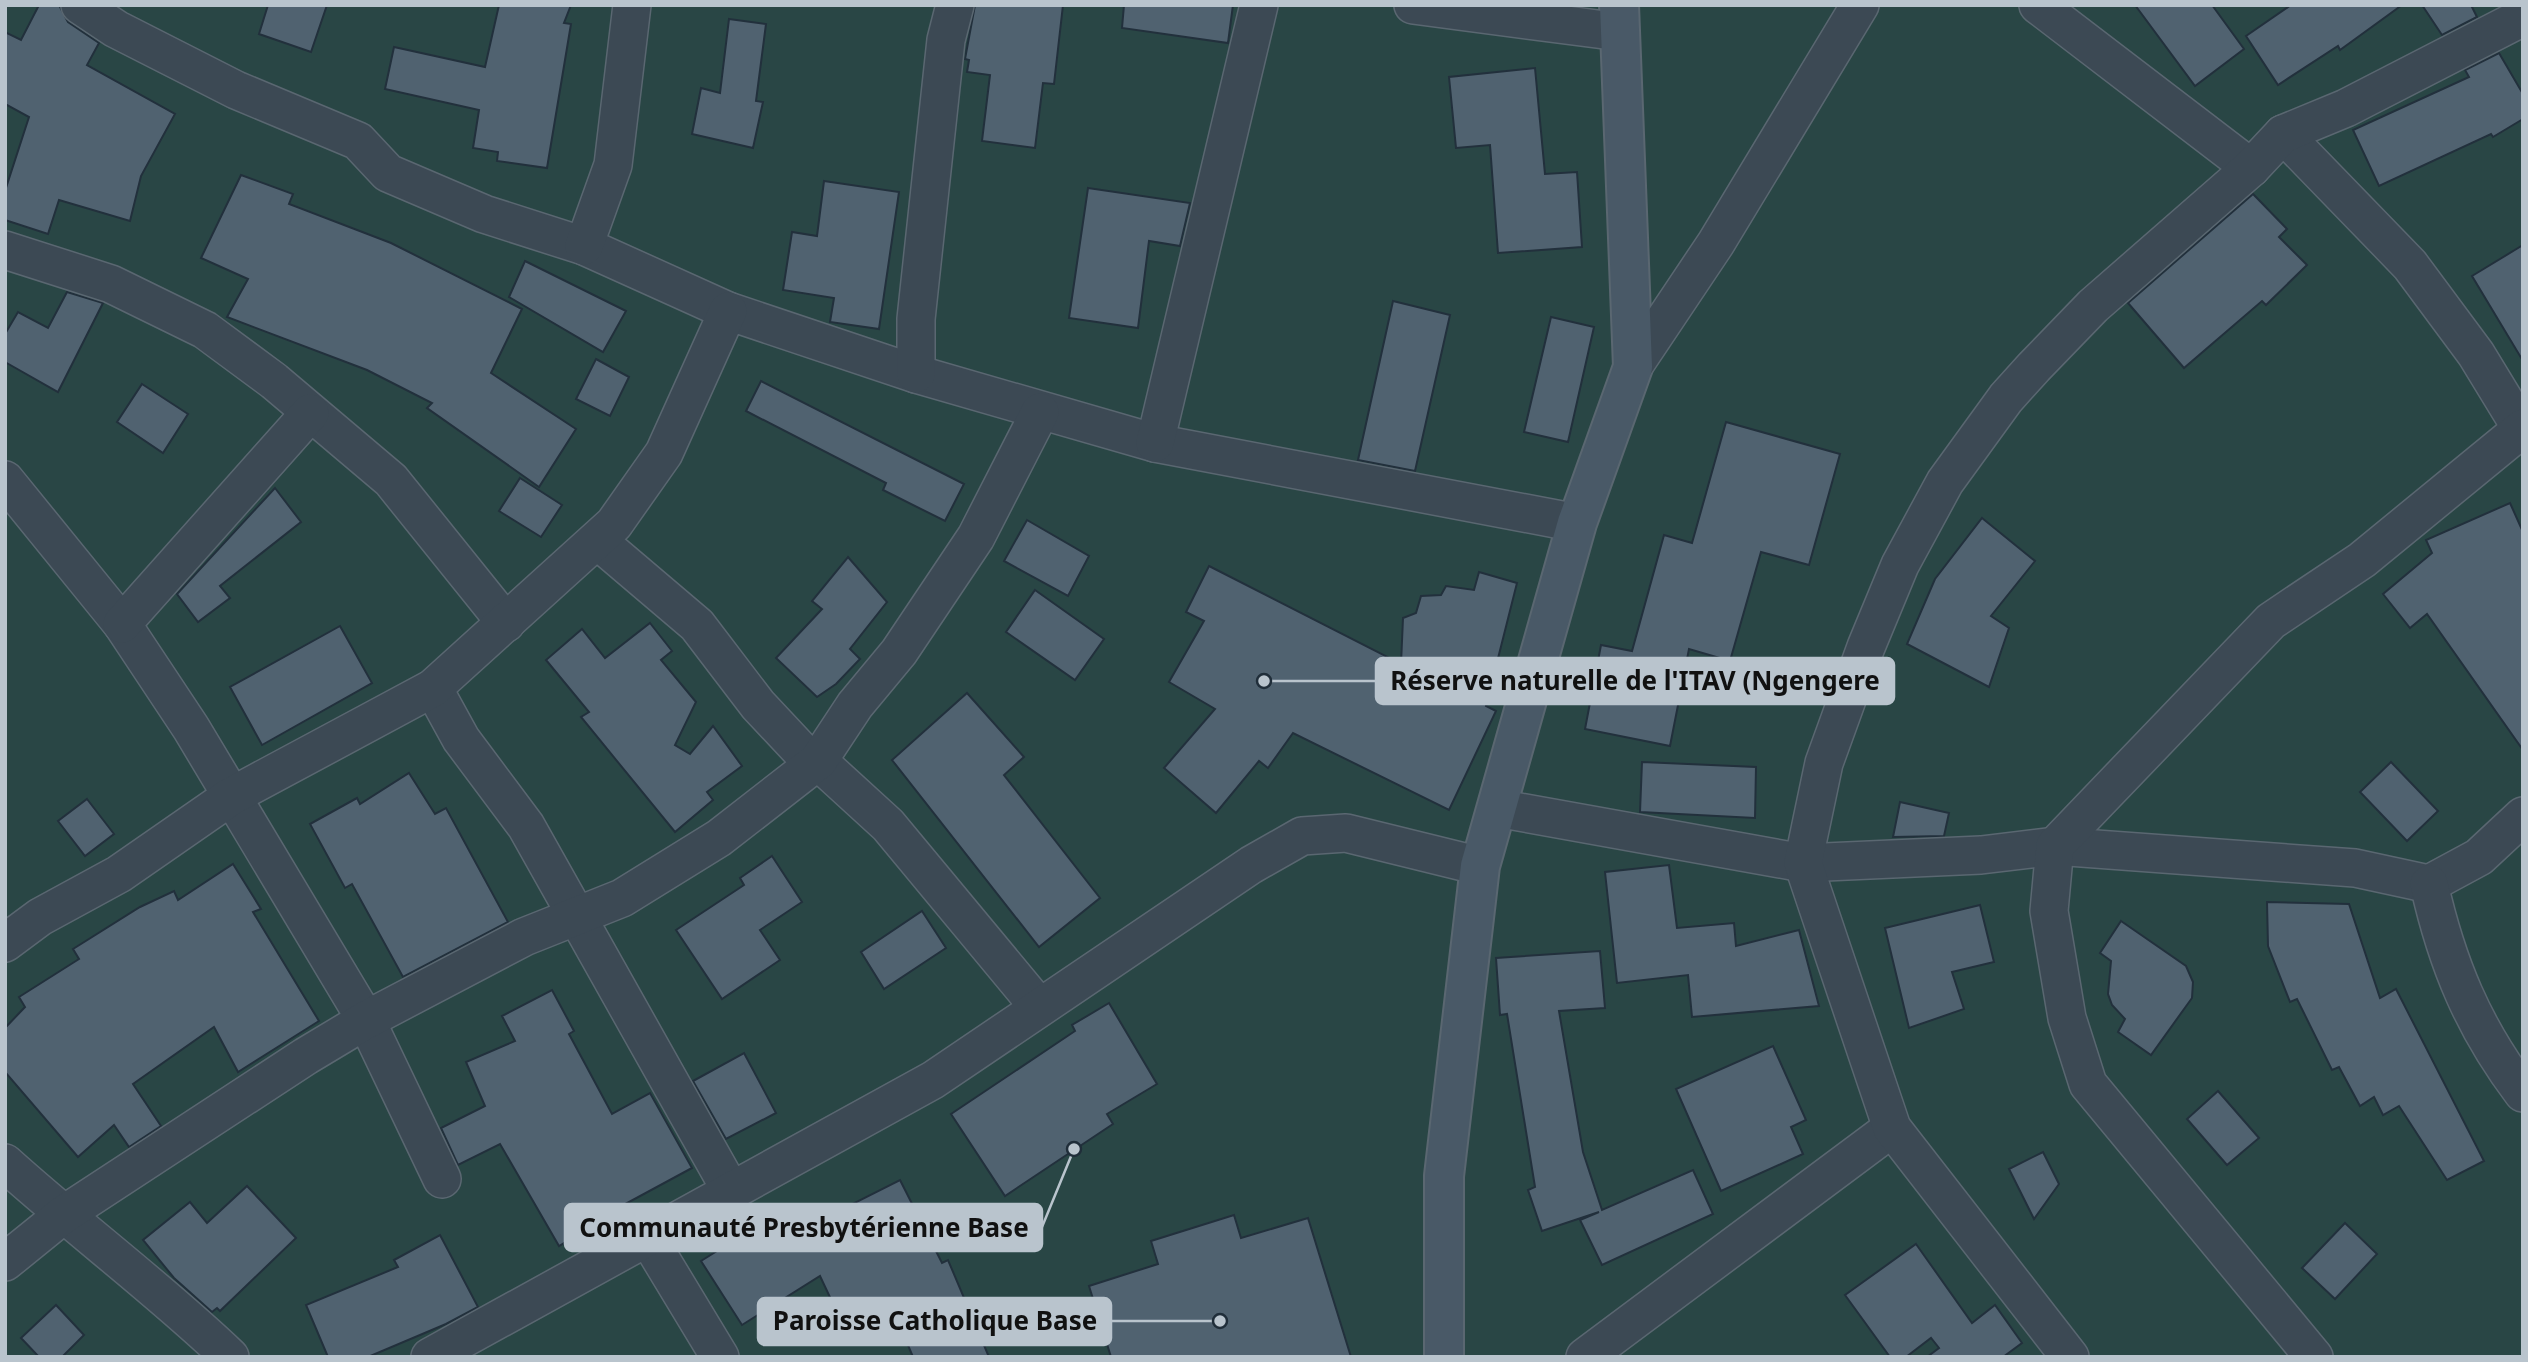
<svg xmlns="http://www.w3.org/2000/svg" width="2528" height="1362" font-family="'Noto Sans',sans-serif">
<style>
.green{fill:#294645}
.building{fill:#506270;stroke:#22303c;stroke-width:2}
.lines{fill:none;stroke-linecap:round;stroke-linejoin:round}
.street-casing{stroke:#5a6771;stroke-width:40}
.secondary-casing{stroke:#5a6771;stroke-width:42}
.street{stroke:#3c4954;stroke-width:37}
.secondary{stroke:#495967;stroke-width:38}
.leader{fill:none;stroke:#b9c4cd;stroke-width:2.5}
.callout-dot{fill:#b9c4cd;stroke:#202e3a;stroke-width:2.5}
.callout{fill:#b9c4cd;stroke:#b9c4cd;stroke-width:2.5}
.callout-label{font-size:26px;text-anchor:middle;font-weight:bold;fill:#111}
</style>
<rect width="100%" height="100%" fill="#273845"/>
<!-- green -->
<rect class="green" x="5" y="5" width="2518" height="1352"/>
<!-- building -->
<g class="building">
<path d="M39,5H59L68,22L99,43L87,65L175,114L141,176L130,221L59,200L48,234L5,220V191L29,117L5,104V32L21,40Z"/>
<path d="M268,5H327L311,52L259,34Z"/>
<path d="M499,5H571L564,23L571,24L547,168L497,161L498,152L473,148L479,110L385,89L394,47L485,67Z"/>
<path d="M975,5H1063L1054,84L1043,83L1035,148L982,141L990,75L967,72L969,60L965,59Z"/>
<path d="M1124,5H1233L1228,43L1122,28Z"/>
<path d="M2135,5H2212L2244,49L2195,86Z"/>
<path d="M2291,5H2402L2340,50L2338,46L2278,85L2246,36Z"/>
<path d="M2422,5H2471L2477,17L2442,35Z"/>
<path d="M729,19L766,24L756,101L763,102L753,148L692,134L701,88L720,93Z"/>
<path d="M2499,53L2523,94V119L2493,137L2491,134L2379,186L2353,130L2469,77L2465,70Z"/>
<path d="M1535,68L1545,174L1577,172L1582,247L1498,253L1490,145L1456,148L1449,77Z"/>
<path d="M241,175L293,194L289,204L391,243L522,309L491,373L576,429L539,487L427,408L432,403L367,370L227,317L248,279L201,258Z"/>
<path d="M824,181L899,192L879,329L830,322L834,298L783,290L792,232L817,236Z"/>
<path d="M1088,188L1190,203L1180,246L1149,241L1138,328L1069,318Z"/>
<path d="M2253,194L2287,229L2279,237L2307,265L2266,305L2262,301L2184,368L2128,303Z"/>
<path d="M2523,245V361L2472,276Z"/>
<path d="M525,261L626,311L603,352L509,297Z"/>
<path d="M67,292L103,303L58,392L5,362V334L18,312L48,328Z"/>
<path d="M1393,301L1450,315L1415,471L1358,460Z"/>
<path d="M1551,317L1594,327L1568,442L1524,432Z"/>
<path d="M596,359L629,377L610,416L576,399Z"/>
<path d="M761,381L964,484L945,521L883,490L886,483L746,411Z"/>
<path d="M142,384L188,414L163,453L117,422Z"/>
<path d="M1726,422L1840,454L1809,565L1761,552L1730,661L1689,649L1670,746L1585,729L1601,645L1632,651L1664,535L1692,543Z"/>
<path d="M520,478L562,505L541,537L499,511Z"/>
<path d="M275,488L301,522L220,586L230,598L198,622L177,594Z"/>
<path d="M2510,503L2523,532V750L2427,614L2410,628L2383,594L2432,553L2426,540Z"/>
<path d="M1982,518L2035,561L1991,616L2009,628L1989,687L1907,644L1935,579Z"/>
<path d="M1027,520L1089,556L1068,596L1004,561Z"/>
<path d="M848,557L887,602L850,649L860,659L836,684L817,697L776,658L822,609L812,601Z"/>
<path d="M1209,566L1401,664L1403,618L1416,613L1421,596L1441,595L1446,586L1474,590L1479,572L1517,583L1486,706L1496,711L1449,810L1293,733L1268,768L1259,761L1216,813L1164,768L1215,709L1169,682L1204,621L1186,612Z"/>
<path d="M1035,590L1104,639L1075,680L1006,632Z"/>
<path d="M650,623L672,651L661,660L696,702L675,745L690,754L713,726L742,766L707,792L713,800L675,832L581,717L589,712L546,660L582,629L605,658Z"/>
<path d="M340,626L372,683L262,745L230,687Z"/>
<path d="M967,693L1024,757L1004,775L1100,898L1039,947L892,760Z"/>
<path d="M1642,762L1756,767L1755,818L1640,812Z"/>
<path d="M2391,762L2438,811L2407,841L2360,792Z"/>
<path d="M409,773L435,814L446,808L508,922L403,977L352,884L345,888L310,824L357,798L360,804Z"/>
<path d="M87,799L114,834L85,856L58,821Z"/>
<path d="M1900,802L1949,813L1944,836L1893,837Z"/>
<path d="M772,856L802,902L760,930L780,960L722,999L676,930L744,885L740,878Z"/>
<path d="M233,864L261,909L253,912L319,1021L238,1072L214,1027L133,1084L161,1126L129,1147L114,1125L78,1157L5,1072V1028L25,1007L19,997L79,959L73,949L140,907L174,891L178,900Z"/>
<path d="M1669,865L1677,928L1734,923L1736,946L1799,930L1819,1006L1692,1017L1688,975L1617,983L1605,872Z"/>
<path d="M2267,902L2349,904L2380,998L2396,989L2484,1161L2447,1180L2399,1106L2383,1115L2374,1097L2360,1106L2339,1067L2332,1070L2297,999L2290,1002L2268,946Z"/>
<path d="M1980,905L1994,962L1952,972L1964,1009L1909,1028L1885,928Z"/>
<path d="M922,911L946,948L884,989L861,952Z"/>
<path d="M2121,921L2186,966L2193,982L2192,998L2151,1055L2118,1032L2125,1019L2112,1005L2108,994L2111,961L2100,953Z"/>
<path d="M1600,951L1605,1008L1559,1011L1583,1152L1602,1210L1693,1170L1713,1214L1602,1265L1580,1220L1599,1212L1542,1231L1528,1190L1535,1187L1507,1014L1500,1015L1496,958Z"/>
<path d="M552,990L574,1031L569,1034L612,1114L650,1093L692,1168L603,1216L604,1219L559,1246L500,1144L458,1165L441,1128L485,1106L466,1062L515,1041L502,1016Z"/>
<path d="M1109,1003L1157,1084L1107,1114L1113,1124L1005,1196L951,1114L1075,1031L1072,1025Z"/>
<path d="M1773,1046L1806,1120L1791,1127L1803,1154L1721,1191L1676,1089Z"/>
<path d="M744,1053L776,1113L726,1139L693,1081Z"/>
<path d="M2218,1091L2259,1138L2227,1165L2187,1119Z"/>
<path d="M2043,1152L2059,1184L2034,1219L2009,1169Z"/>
<path d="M900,1180L942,1263L948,1260L989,1357H913L890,1303L843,1325L820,1276L742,1325L701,1261L789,1206L803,1229Z"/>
<path d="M247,1186L296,1238L220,1311L217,1308L212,1312L174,1278L143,1240L190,1202L207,1223Z"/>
<path d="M1234,1215L1241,1238L1308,1218L1351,1357H1111L1089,1286L1158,1264L1151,1241Z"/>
<path d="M2345,1223L2377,1254L2335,1299L2302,1268Z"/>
<path d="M440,1235L478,1307L446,1324L368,1357H328L306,1305L398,1267L394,1260Z"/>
<path d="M1916,1244L1972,1323L1995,1305L2022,1343L2003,1357H1927L1939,1348L1931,1338L1906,1357H1890L1845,1295Z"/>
<path d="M56,1305L84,1335L62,1357H39L21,1338Z"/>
</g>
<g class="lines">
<defs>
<g id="street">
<path d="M80,5L116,29L236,90L358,141L388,173L484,214L584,246L728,311L916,374L1155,443L1577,523"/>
<path d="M1413,5L1620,32"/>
<path d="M2038,5L2251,168"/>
<path d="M2283,134L2410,265L2476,354L2523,431"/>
<path d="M584,246L613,165L632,5"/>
<path d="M5,250L111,284L205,330L274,381L391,480L506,623"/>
<path d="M1633,367L1716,243L1860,5"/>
<path d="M916,374V319L946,40L955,5"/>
<path d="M1155,443L1259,5"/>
<path d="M5,480L122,624L191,728L366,1020L442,1179"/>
<path d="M597,540L697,625L758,705L803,753L818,761L888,825L1039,1007"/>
<path d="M122,624L310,413"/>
<path d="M433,688L461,739L526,826L730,1189"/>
<path d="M1497,808L1803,863L1981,855L2055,846L2355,868L2429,884L2479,857L2523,816"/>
<path d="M2429,884C2447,964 2473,1027 2523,1093"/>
<path d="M5,943L40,917L119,874L230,797L433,688L614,524L664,453L728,311"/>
<path d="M5,1163C78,1229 158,1288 230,1357"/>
<path d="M648,1238L720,1357"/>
<path d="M5,1262L63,1215L306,1056L366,1020L524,937L622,898L719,838L818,761L855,705L899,652L976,537L1040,412"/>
<path d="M430,1357L933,1080L1251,865L1302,836L1346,833L1480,866"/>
<path d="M1585,1357L1892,1128"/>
<path d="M2070,1357L1892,1128L1803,863L1824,763L1866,647L1900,565L1945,482L2006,398L2034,367L2093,306L2251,168L2283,134L2346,108L2523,17"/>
<path d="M2314,1357L2088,1084L2067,1018L2049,911L2055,846L2271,621L2362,560L2523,428"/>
</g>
<path id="secondary" d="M1444,1357V1176L1480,866L1577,523L1633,367L1619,5"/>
</defs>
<!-- street casing -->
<use href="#street" class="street-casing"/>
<!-- secondary casing -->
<use href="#secondary" class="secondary-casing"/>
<!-- street -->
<use href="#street" class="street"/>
<!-- secondary -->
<use href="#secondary" class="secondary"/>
</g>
<!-- callouts -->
<path class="leader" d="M1264 681L1376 681M1074 1149L1042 1227M1220 1321L1111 1321"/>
<g class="callout-dot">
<circle cx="1264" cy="681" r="7"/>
<circle cx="1074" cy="1149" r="7"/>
<circle cx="1220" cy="1321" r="7"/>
</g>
<g class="callout">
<rect x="1376" y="658" width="518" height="46" rx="7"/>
<rect x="565" y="1204" width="477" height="47" rx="7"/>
<rect x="758" y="1298" width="353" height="47" rx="7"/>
</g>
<g class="callout-label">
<text x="1635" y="690">Réserve naturelle de l'ITAV (Ngengere</text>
<text x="804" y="1237">Communauté Presbytérienne Base</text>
<text x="935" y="1330">Paroisse Catholique Base</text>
</g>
<!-- border -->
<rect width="2528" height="1362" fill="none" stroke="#b9c4cd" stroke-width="14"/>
</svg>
